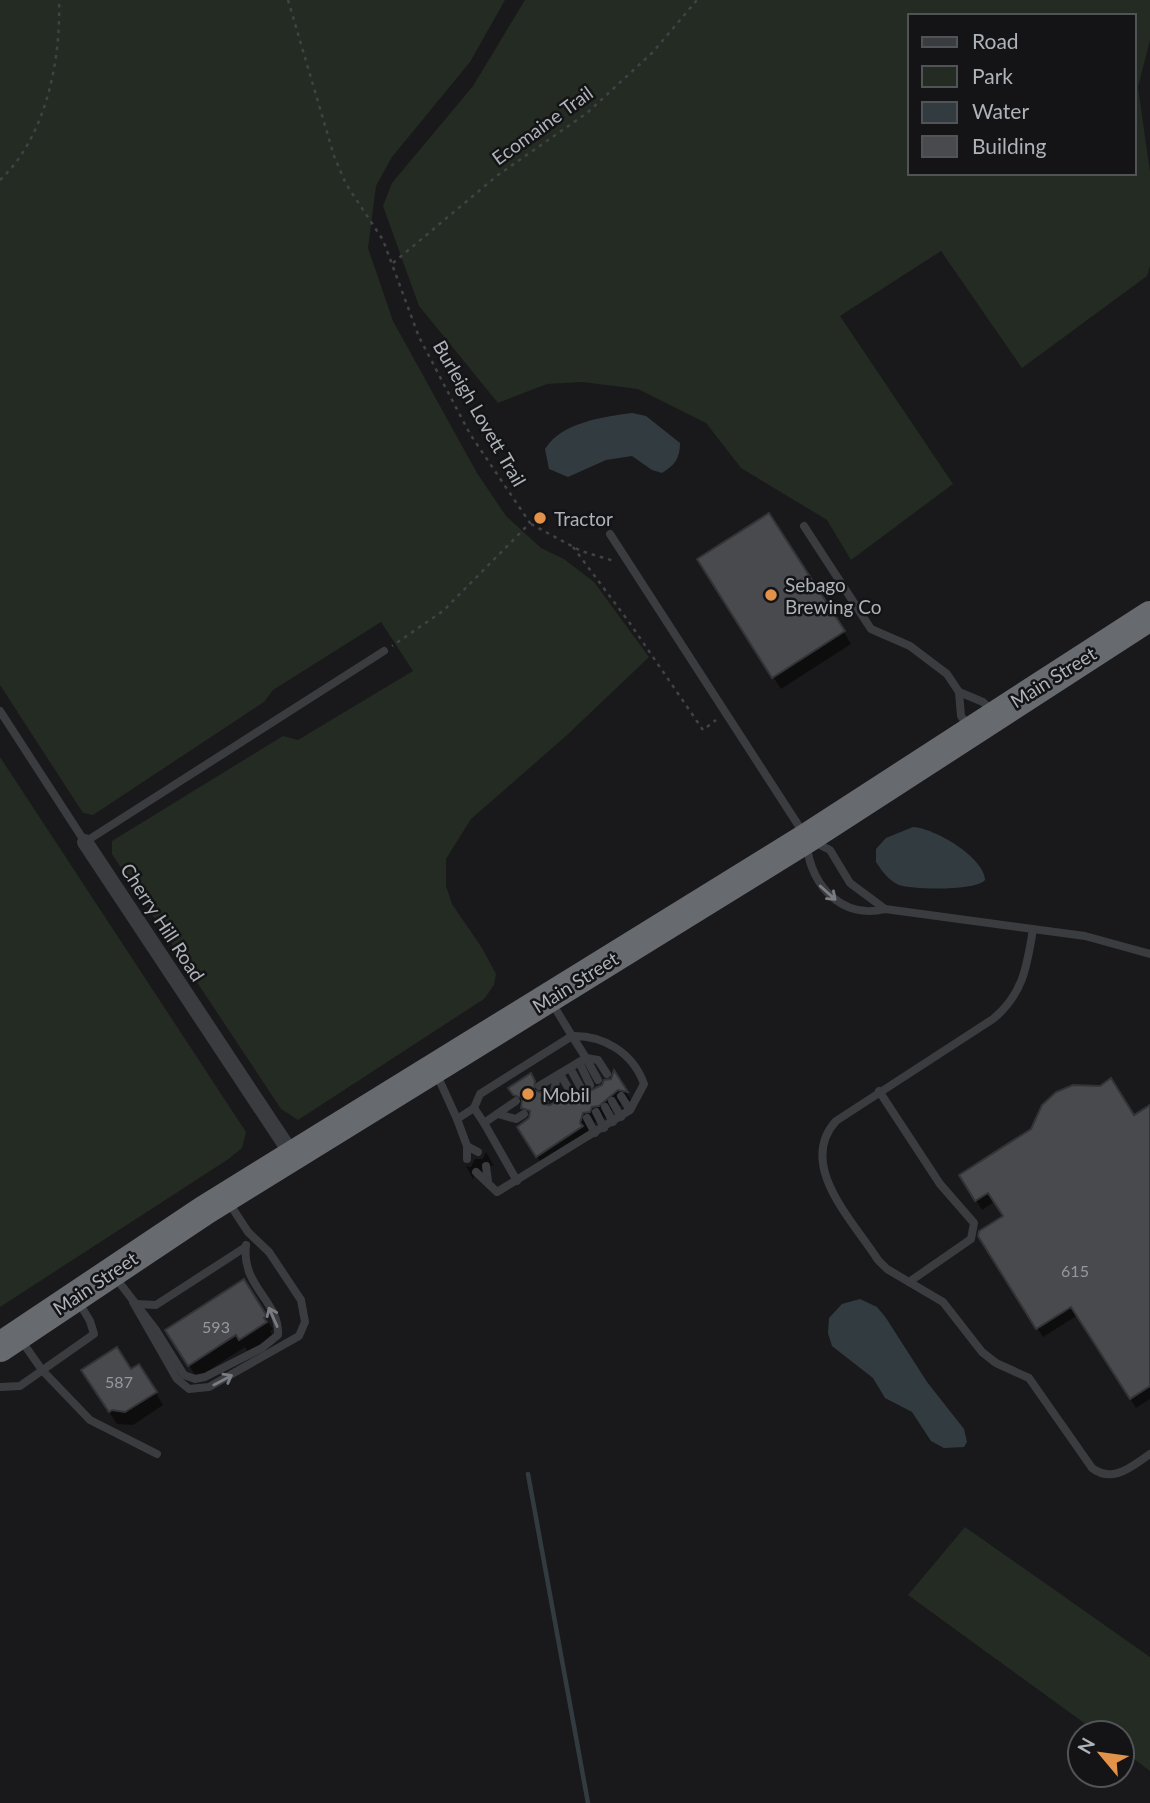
<svg xmlns="http://www.w3.org/2000/svg" width="1150" height="1803" font-family="Lato,sans-serif">
<style>
.green{fill:#232b23;fill-rule:evenodd}
.water{fill:#323c40}
.shadow{fill:#0007}
.lines{fill:none;stroke-linecap:round;stroke-linejoin:round}
.stream{stroke:#323c40;stroke-width:4.5}
.building{fill:#484a4d;stroke:#333437;stroke-width:2}
.path{stroke:#404346;stroke-width:2.5;stroke-dasharray:3.5 5;stroke-linecap:butt}
.lane{stroke:#3a3c40;stroke-width:8}
.street{stroke:#3a3c40;stroke-width:16}
.highway{stroke:#676b70;stroke-width:30}
.oneway{stroke:#797d83}
.poi-dot{fill:#e39349;stroke:#141416;stroke-width:2.5}
.labels{text-anchor:middle;dominant-baseline:central;stroke-width:5;stroke-linejoin:round;paint-order:stroke}
.number-label{font-size:16px;fill:#94999e}
.street-label{font-size:19px;fill:#adb3b9;stroke:#141416}
.poi-label{font-size:19px;fill:#adb3b9;stroke:#141416;text-anchor:start}
</style>
<rect width="100%" height="100%" fill="#19191b"/>
<!-- green -->
<g class="green">
<path d="M0,0H505L470,62L392,157L376,186L368,248L393,321L477,473L506,516L541,548L564,559L594,582L649,657L566,736L471,819L446,859V886L452,904L482,948L496,974L494,985L484,999L298,1120L281,1109L112,854V841L283,736L298,740L413,671L381,622L273,690L264,702L93,815L83,813L0,685Z"/>
<path d="M525,0H1150V40L1138,87L1150,172V266L1147,276L1022,368L941,251L840,316L953,484L851,560L827,520L741,468L706,423L638,389L582,382L547,384L498,403L419,306L383,206L392,183L473,86ZM910,16H1134V173H910Z"/>
<path d="M0,757L246,1132L242,1148L227,1160L0,1307Z"/>
<path d="M965,1527L1150,1657V1771L1122,1750V1733H1098L908,1595Z"/>
</g>
<!-- water -->
<g class="water">
<path d="M632,413L646,416L680,443C680,458 675,465 662,473L652,470L632,456L606,460L568,477L549,469L545,449C562,422 603,417 632,413Z"/>
<path d="M913,827C934,828 984,857 985,880C976,891 914,890 899,885C888,880 882,871 876,862V849L886,838Z"/>
<path d="M860,1299L877,1307L886,1318L927,1382L964,1429L967,1442L964,1447L944,1448L931,1441L912,1412L885,1398L873,1378L832,1346L828,1333L829,1318L842,1304Z"/>
</g>
<!-- shadow -->
<g class="shadow">
<path d="M707,573L844,632L851,644L781,689Z"/>
<path d="M614,1074L632,1102L628,1101L615,1108L605,1118L588,1126L589,1139L544,1168L526,1139L529,1120L510,1089L530,1076L550,1107L574,1105L612,1081Z"/>
<path d="M1150,1107V1399L1136,1408L1078,1315L1043,1337L986,1246L1005,1217L995,1201L982,1210L961,1176L1134,1117Z"/>
<path d="M486,1152L494,1166L488,1165L483,1172L475,1173L473,1179L466,1166L471,1167L475,1159H483Z"/>
<path d="M265,1317L273,1329L270,1331L273,1336L248,1352L245,1347L197,1378L175,1343Z"/>
<path d="M130,1371L156,1393L163,1405L133,1425L117,1424L91,1384Z"/>
</g>
<g class="lines">
<!-- stream -->
<path class="stream" d="M528,1474L588,1803"/>
</g>
<!-- building -->
<g class="building">
<path d="M769,513L845,631L772,678L697,559Z"/>
<path d="M614,1070L628,1092L618,1090L599,1106L592,1107L590,1112L583,1113L580,1123L583,1126L536,1157L517,1127L529,1118L530,1111L521,1108L522,1098L513,1095L508,1088L531,1073L535,1081L534,1090L544,1093L541,1098L543,1104L550,1105L563,1097L574,1102L579,1096L602,1085L604,1080L611,1079Z"/>
<path d="M1111,1078L1134,1115L1150,1105V1386L1130,1399L1071,1307L1036,1329L978,1236L979,1231L1003,1216L988,1193L975,1201L959,1175L1031,1129L1042,1105L1056,1092L1073,1085L1100,1086Z"/>
<path d="M244,1279L267,1316L264,1318L267,1322L239,1340L236,1335L188,1366L165,1330Z"/>
<path d="M117,1347L131,1369L139,1364L157,1392L125,1412L112,1410L109,1412L81,1370Z"/>
</g>
<g class="lines">
<!-- path -->
<g class="path">
<path d="M288,0L334,156L346,184L383,240L419,337L470,434L530,523L443,611L392,646"/>
<path d="M0,180C46,137 61,60 59,0"/>
<path d="M393,263L498,175L587,113L653,52L697,0"/>
<path d="M531,524L581,551L614,561"/>
<path d="M573,547L629,622L703,730L716,720"/>
</g>
<!-- lane -->
<g class="lane">
<path d="M804,526L871,629L910,646L947,674L959,692L961,716L970,728"/>
<path d="M610,534L804,834"/>
<path d="M959,692L983,702L993,712"/>
<path d="M0,711L85,842L384,651"/>
<path d="M812,841L830,850L850,883L885,909"/>
<path d="M807,846C811,886 843,920 885,909L1085,936L1150,954"/>
<path d="M1033,929C1027,967 1023,994 993,1019L836,1121C796,1165 854,1222 878,1260L887,1269L943,1302L982,1352L996,1363L1029,1378L1092,1468C1113,1484 1132,1466 1150,1454"/>
<path d="M586,1058L598,1060L607,1074"/>
<path d="M586,1058L598,1080"/>
<path d="M579,1062L590,1085"/>
<path d="M570,1068L582,1090"/>
<path d="M560,1074L573,1096"/>
<path d="M437,1075L457,1119L474,1108L480,1094L572,1036L552,1003"/>
<path d="M879,1091L940,1184L974,1223L971,1239L909,1282"/>
<path d="M621,1096L630,1110"/>
<path d="M547,1099L553,1096L557,1076"/>
<path d="M612,1101L621,1117"/>
<path d="M605,1107L613,1122"/>
<path d="M474,1108L484,1123L516,1101"/>
<path d="M596,1112L604,1128"/>
<path d="M498,1114L516,1119L524,1114"/>
<path d="M587,1118L595,1133"/>
<path d="M457,1119L467,1146V1159"/>
<path d="M484,1123L517,1181"/>
<path d="M467,1146L478,1152"/>
<path d="M486,1166L488,1181"/>
<path d="M476,1172L497,1192L630,1110L644,1084C633,1053 604,1035 572,1036L586,1058L539,1086"/>
<path d="M115,1277L156,1330L184,1375L195,1379L205,1377L262,1348L278,1335C280,1301 241,1287 246,1245"/>
<path d="M133,1302L177,1379L189,1389L209,1387L299,1336L305,1322L301,1300L269,1252L248,1232L229,1203"/>
<path d="M136,1304L156,1305L244,1248"/>
<path d="M21,1340L42,1370L90,1420L157,1454"/>
<path d="M0,1387L20,1386L94,1334L90,1321L78,1301"/>
</g>
<!-- street -->
<path class="street" d="M85,842L293,1156"/>
<!-- highway -->
<path class="highway" d="M0,1347L205,1210L807,838L1150,616"/>
</g>
<!-- one-way arrows -->
<defs><path id="oneway-shaft" d="M-6 0H5M1.5-3L5.5 0L1.5 3" fill="none" stroke-width="1.6" stroke-linecap="round" stroke-linejoin="round" transform="scale(1.75)"/></defs>
<g class="oneway">
<use href="#oneway-shaft" transform="translate(828 893) rotate(42)"/>
<use href="#oneway-shaft" transform="translate(273 1317) rotate(-114)"/>
<use href="#oneway-shaft" transform="translate(223 1380) rotate(-28)"/>
</g>
<!-- markers -->
<g class="poi-dot">
<circle cx="540" cy="518" r="7"/>
<circle cx="771" cy="595" r="7"/>
<circle cx="528" cy="1094" r="7"/>
</g>
<g class="labels">
<!-- number labels -->
<g class="number-label">
<text x="1075" y="1270">615</text>
<text x="216" y="1326">593</text>
<text x="119" y="1381">587</text>
</g>
<!-- street labels -->
<g class="street-label">
<text transform="translate(542 125) rotate(-36)">Ecomaine Trail</text>
<text transform="translate(480 413) rotate(60)">Burleigh Lovett Trail</text>
<text transform="translate(1053 677) rotate(-32)">Main Street</text>
<text transform="translate(163 922) rotate(57)">Cherry Hill Road</text>
<text transform="translate(575 982) rotate(-32)">Main Street</text>
<text transform="translate(95 1283) rotate(-34)">Main Street</text>
</g>
<!-- poi labels -->
<g class="poi-label">
<text x="554" y="518">Tractor</text>
<text x="785" y="584">Sebago<tspan x="785" dy="22">Brewing Co</tspan></text>
<text x="542" y="1094">Mobil</text>
</g>
</g>
<!-- legend -->
<rect x="908" y="14" width="228" height="161" fill="#141416" stroke="#515457" stroke-width="2"/>
<rect x="922" y="37" width="35" height="10" fill="#3a3c40" stroke="#515457" stroke-width="2"/>
<text x="972" y="49" font-size="21" fill="#adb3b9">Road</text>
<rect x="922" y="66" width="35" height="21" fill="#232b23" stroke="#515457" stroke-width="2"/>
<text x="972" y="84" font-size="21" fill="#adb3b9">Park</text>
<rect x="922" y="102" width="35" height="21" fill="#323c40" stroke="#515457" stroke-width="2"/>
<text x="972" y="119" font-size="21" fill="#adb3b9">Water</text>
<rect x="922" y="136" width="35" height="21" fill="#484a4d" stroke="#515457" stroke-width="2"/>
<text x="972" y="154" font-size="21" fill="#adb3b9">Building</text>
<!-- north arrow -->
<g transform="translate(1101 1754) rotate(299)"><circle r="33" fill="#141416" stroke="#515457" stroke-width="2"/>
<path d="M0-5L12 26L0 18L-12 26Z" fill="#e39349"/>
<text y="-10" font-size="19" font-weight="bold" text-anchor="middle" fill="#adb3b9">N</text>
</g>
</svg>
